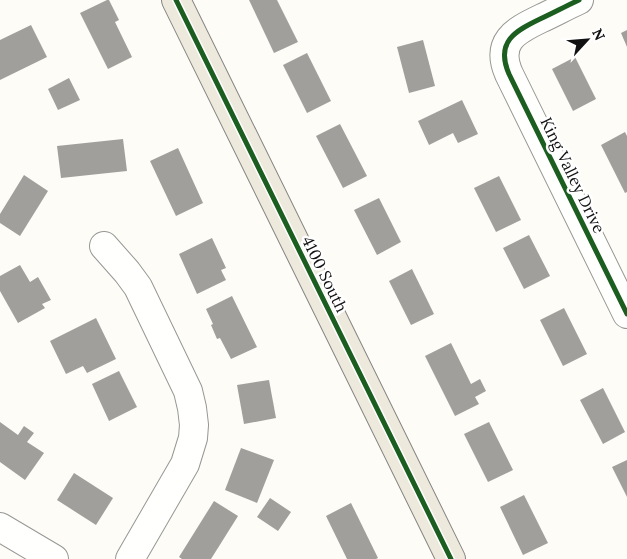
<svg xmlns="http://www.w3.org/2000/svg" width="627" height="559" font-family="Lora,serif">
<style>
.building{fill:#a19f9c}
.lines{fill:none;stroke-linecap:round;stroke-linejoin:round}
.minor-casing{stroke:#979795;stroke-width:30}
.major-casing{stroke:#858482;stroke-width:30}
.minor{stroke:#fffffe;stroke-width:28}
.major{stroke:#ede9dc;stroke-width:28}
.cycleway-casing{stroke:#fff;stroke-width:8}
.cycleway{stroke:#1b5e20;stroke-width:5}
.labels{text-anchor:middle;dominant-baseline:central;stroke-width:5;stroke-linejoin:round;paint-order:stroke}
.street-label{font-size:16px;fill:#111;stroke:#fff}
</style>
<rect width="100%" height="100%" fill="#fdfcf7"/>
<!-- building -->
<g class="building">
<path d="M107,0H109L119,20L115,22L132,57L108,69L80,13Z"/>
<path d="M249,0H277L298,42L274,53Z"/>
<path d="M31,25L47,57L0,80V40Z"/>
<path d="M627,30V47L621,33Z"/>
<path d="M423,40L435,86L409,93L397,47Z"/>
<path d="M307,53L331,101L307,113L283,65Z"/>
<path d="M575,57L596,99L573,111L552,69Z"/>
<path d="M69,78L80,100L58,110L48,89Z"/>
<path d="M462,100L478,134L458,143L453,133L429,145L418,121Z"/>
<path d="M340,124L367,176L343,188L316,136Z"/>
<path d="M625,132L627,136V192L625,193L601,145Z"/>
<path d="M123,139L127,171L61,178L57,146Z"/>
<path d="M178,148L203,203L176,216L150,161Z"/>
<path d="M24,175L48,191L20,236L0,223V214Z"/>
<path d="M499,176L521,220L496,232L474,188Z"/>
<path d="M379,198L401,242L377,255L354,210Z"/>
<path d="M529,235L550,276L524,289L503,248Z"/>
<path d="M212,238L226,268L221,270L226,280L197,294L179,254Z"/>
<path d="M20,265L30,282L38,277L51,300L42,304L45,308L18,323L0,291V276Z"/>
<path d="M412,269L434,314L411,325L389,281Z"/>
<path d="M232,296L257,347L231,359L220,338L217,339L211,325L213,324L206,309Z"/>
<path d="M564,308L587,354L563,366L540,320Z"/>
<path d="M96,318L116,359L87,373L83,366L66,374L50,341Z"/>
<path d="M451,343L471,384L480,379L486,391L475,397L479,404L455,416L425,356Z"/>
<path d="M119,371L137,407L109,421L92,384Z"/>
<path d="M269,380L276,418L244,424L237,385Z"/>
<path d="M603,388L625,432L603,444L580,400Z"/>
<path d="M0,422L18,435L24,426L34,433L27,442L44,453L25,480L0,462Z"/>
<path d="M489,422L513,470L488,482L464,434Z"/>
<path d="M241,448L274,460L257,503L225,490Z"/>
<path d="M627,460V497L612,467Z"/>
<path d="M74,473L113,498L96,525L57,500Z"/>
<path d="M524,495L548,543L523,555L500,507Z"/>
<path d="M270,498L291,512L278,531L257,517Z"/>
<path d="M214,501L238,516L211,559H182L179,557Z"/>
<path d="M351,503L378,558L376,559H347L326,516Z"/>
</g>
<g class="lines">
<defs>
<g id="minor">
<path d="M579,0C566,6 553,13 540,19C515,31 495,42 509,74L627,314"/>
<path d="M104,246L127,272L138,287L188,391L192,408L194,425L193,438L185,464L130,559"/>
<path d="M0,527L54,559"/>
</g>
<path id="major" d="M176,0L451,559"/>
</defs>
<!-- minor casing -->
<use href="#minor" class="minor-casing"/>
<!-- major casing -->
<use href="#major" class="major-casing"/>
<!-- minor -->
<use href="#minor" class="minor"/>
<!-- major -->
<use href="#major" class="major"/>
<defs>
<g id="cycleway">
<path d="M176,0L451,559"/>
<path d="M579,0C566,6 553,13 540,19C515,31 495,42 509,74L627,314"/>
</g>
</defs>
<!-- cycleway casing -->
<use href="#cycleway" class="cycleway-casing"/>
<!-- cycleway -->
<use href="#cycleway" class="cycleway"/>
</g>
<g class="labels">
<!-- street labels -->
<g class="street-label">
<text transform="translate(573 175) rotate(64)">King Valley Drive</text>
<text transform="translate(325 274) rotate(64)">4100 South</text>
</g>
</g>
<!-- north arrow -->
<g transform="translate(587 40) rotate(64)" stroke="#ffffff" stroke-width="4" paint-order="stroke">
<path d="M0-4L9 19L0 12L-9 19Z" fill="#111111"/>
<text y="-8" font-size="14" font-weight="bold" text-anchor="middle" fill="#111111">N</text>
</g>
</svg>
